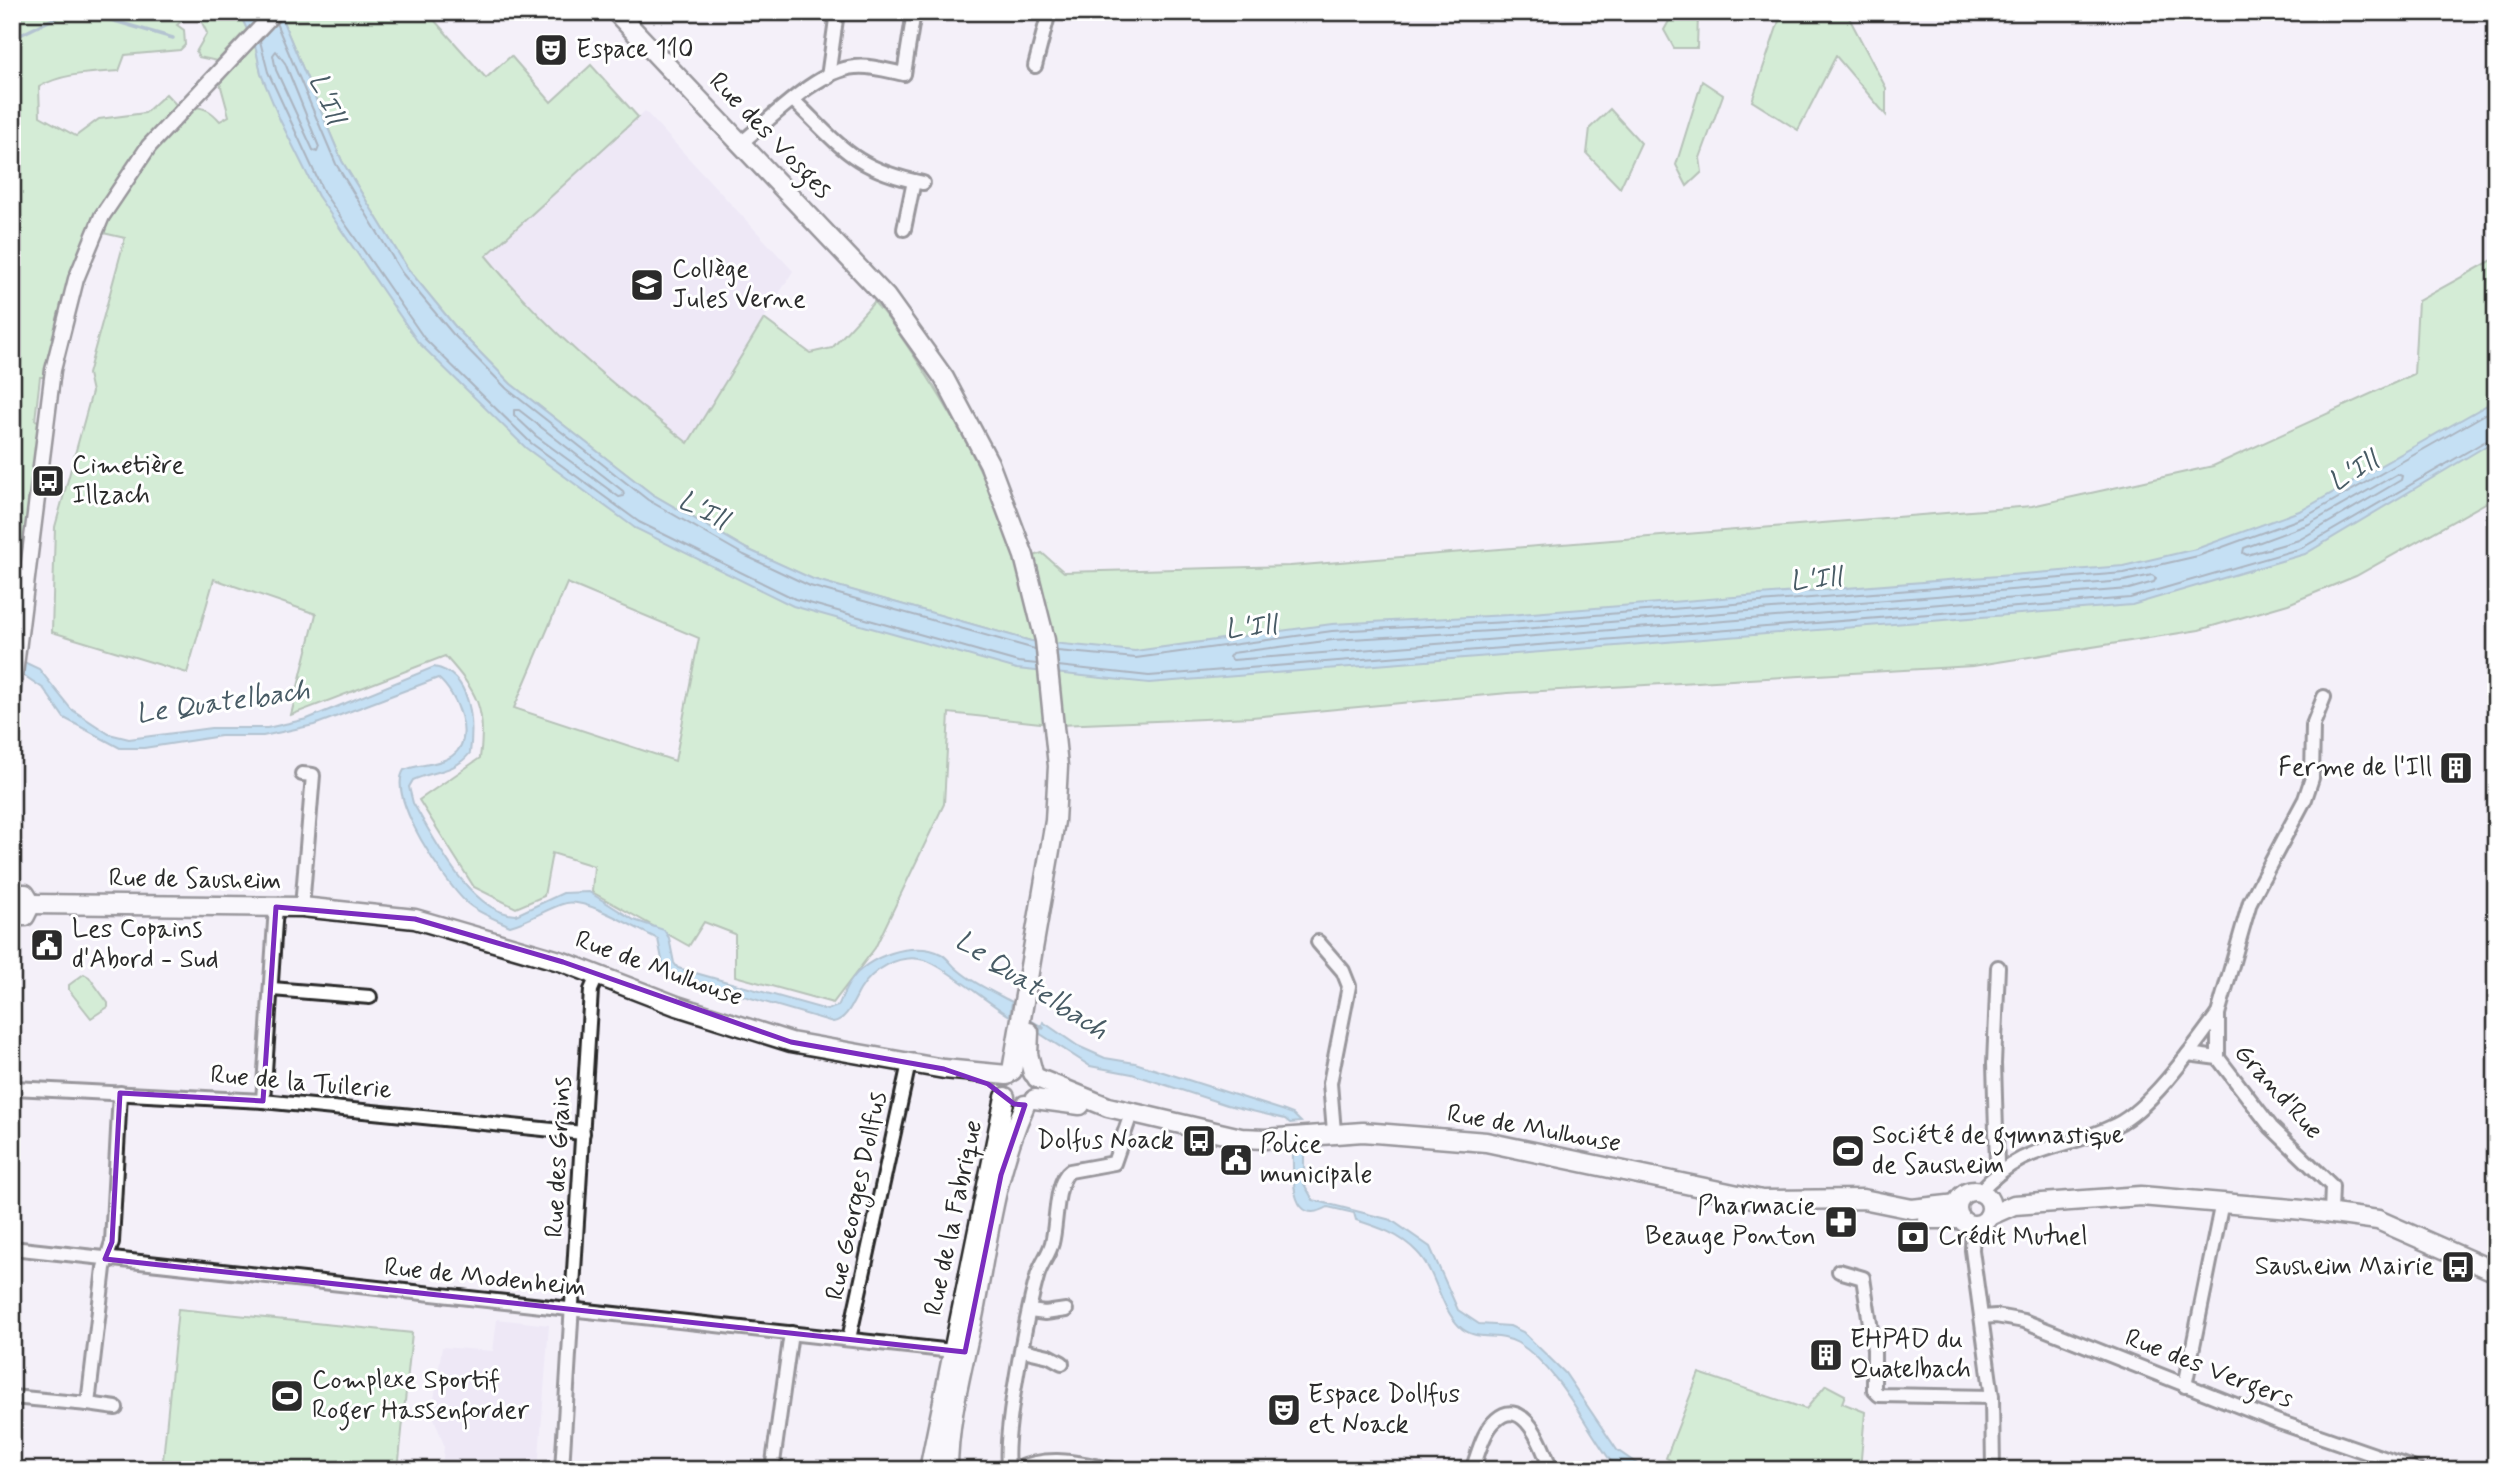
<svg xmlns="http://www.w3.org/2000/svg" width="2508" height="1482" font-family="Mynerve,sans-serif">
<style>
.built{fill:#e6def2}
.green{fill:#aee7ab;stroke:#6c896b;stroke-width:2;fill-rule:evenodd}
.water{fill:#8ccced;stroke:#658c9f;stroke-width:2}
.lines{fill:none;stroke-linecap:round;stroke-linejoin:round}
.shore{stroke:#526b79;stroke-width:2}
.stream{stroke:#658c9f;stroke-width:3.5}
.minor-casing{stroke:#2b2b2b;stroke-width:18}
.tertiary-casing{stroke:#2b2b2b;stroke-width:19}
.secondary-casing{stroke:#2b2b2b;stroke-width:23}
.minor{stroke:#fff;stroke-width:12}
.tertiary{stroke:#fff;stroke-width:14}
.secondary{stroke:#fff;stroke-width:18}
.marked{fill:none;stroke:#7b2cbf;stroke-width:5;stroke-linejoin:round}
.labels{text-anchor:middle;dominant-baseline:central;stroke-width:6;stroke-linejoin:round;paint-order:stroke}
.poi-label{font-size:26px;fill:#2b2b2b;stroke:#fff;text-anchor:start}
.street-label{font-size:26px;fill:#2b2b2b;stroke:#fff}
.water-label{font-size:28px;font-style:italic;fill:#485b65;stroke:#fff}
</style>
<rect width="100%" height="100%" fill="#f4f0f9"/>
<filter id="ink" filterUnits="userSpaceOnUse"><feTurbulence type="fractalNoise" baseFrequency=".0143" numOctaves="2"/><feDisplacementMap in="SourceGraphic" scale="14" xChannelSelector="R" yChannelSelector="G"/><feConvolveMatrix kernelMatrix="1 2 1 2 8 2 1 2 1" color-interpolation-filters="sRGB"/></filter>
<g filter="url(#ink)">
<!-- built -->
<g class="built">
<path d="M645,111L793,271L688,443L627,396L521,299L485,256Z"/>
<path d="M497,1319L549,1325L538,1470H442L444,1445L432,1413L442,1347L493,1351Z"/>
</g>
<!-- green -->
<g class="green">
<path d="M12,12H182L185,18L177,25L184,30L185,45L180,50L125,55L119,71C92,73 62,73 39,87L40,116L76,136L99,119L145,113L166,94L186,115L194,107C207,108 212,112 220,121L229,116L220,83L255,43L261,74L318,196L635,528L1017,669L1051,643L1031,641L812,579L747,549L652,494L511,384L458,330L408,269L342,161L281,17L285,12H427L486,78L511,56L551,102L591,65L638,117L486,256C544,328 615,387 688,443L764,319L810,353L832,348L874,302C891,320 904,341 918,362C963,430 991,485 1017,563L1042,553L1064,572L1290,566L2032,506L2213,466L2414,374L2418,301L2496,258V497L2356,576L2288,604L2199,630L1973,666L1508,693L1252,717L1059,725L949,713L944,804L875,948L833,1003L735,976V934L704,922L689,946L592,892L594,866L552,853L544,896L516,908L474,887L419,800L480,758C487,708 477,692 445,656L291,715L316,614L214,579L187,673L52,632L55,527L92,392L88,374L125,238L90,230L48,377H40L35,420L42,422L20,587H12ZM567,583L699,638L675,761L514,708Z"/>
<path d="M197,12H239L247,29L217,61L199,57L196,52L207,33Z"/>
<path d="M1674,12L1698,15L1697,48H1674L1664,30Z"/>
<path d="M1782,12H1846L1886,88V115L1836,56L1798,130L1752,101Z"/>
<path d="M1702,81L1723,95L1700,158L1702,172L1687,186L1676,165Z"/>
<path d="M1610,109L1641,143L1620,188L1587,154L1590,128Z"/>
<path d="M84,974L89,977L108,1003V1007L91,1018L69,990V985Z"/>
<path d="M178,1309L412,1333L398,1470H260L163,1460Z"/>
<path d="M1699,1373L1806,1409L1826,1385L1845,1395L1842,1403L1865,1412L1860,1470H1690L1666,1458Z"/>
</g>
<!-- water -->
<g class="water">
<path d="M239,12H279L342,161L408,269L458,330L511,384L652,494L747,549L813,579L1031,641L1135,651L1332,624L1508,615L2123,566L2196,549L2302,510L2496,400V440L2305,554L2132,605L1149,683L1017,669L793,606L635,528L526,448L418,342L318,196L280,120L261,74L256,49Z"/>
<path d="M24,662L39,669L71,709L109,734L129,739L211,728H267L307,719L434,667C472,674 474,722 470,753C454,773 435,770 413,780L409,787L413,803C434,838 470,913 516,915L563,893L589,892L634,920L664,930L669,938L674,963L678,968L827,1010L838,1006C842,998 845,989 850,982C866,956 914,940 941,954C947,957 951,964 957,969C973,983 993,992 1012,1002L1010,1016C989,1004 942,964 924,960C899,953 872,970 860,990C853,1002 847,1020 833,1022L672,975L664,970L658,939C636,929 587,898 566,903C547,908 530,921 510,926C496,919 478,913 467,903C446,884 386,797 404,770C418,764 440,765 452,756C477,738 456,693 438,678L314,725L263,736H221L144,748H120L64,718L44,689L22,674Z"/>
<path d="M1043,1022L1078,1046L1105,1058L1135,1063L1282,1110L1293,1114L1301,1122L1290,1123L1285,1119L1227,1105L1132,1074L1090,1066L1039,1033Z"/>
<path d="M1304,1148V1184L1313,1200L1391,1220L1430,1247L1458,1310L1479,1324L1510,1326L1523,1332L1565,1373L1617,1450L1646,1470H1620L1610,1460C1582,1421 1559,1369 1518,1343C1498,1331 1476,1343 1459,1326C1439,1305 1436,1271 1417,1252C1400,1234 1378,1227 1356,1220L1354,1213L1328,1207C1289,1229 1293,1173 1293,1149Z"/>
</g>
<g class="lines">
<!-- shore -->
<g class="shore">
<path d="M276,23L336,164L402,273L453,334L507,389L648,500L744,555L810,586L1035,649"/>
<path d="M260,41L268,72L324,193L424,338L531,443L639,522L795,599L1018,662L1037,664"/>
<path d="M276,51L285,63L319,147L317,152L313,150L276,70L273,55Z"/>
<path d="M514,410H519L623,491L624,496L619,497L536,436L514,415Z"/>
<path d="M2397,474L2402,476L2401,480L2299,540L2247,555L2243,553L2244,548L2309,524Z"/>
<path d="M2152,575L2156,578L2154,582L2129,589L1233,660L1229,657L1232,653L1333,640L1509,630L2124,581Z"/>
<path d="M1057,651L1136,658L1332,631L1508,622L2124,573L2198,556L2305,517L2496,408"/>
<path d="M1058,666L1149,676L2130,598L2302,548L2496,435"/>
</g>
<!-- stream -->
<g class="stream">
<path d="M12,39L63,14L87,13L173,38"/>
<path d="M1025,1018L1043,1028"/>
</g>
<defs>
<g id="minor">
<path d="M1035,66L1049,12"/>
<path d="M828,77L837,12"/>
<path d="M793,100C841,146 853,169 923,183"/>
<path d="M741,143C770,120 817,70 855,67C871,65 889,71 904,74L914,12"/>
<path d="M904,229L914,181"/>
<path d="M302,774L313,775L302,907"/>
<path d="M1318,942L1343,971L1349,986L1330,1083L1334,1132"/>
<path d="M1998,967L1994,1064L1997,1164L2000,1169"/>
<path d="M272,989L370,997"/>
<path d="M2188,1054L2218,1058L2271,1127L2332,1186L2331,1213"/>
<path d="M2218,1058V1014L2250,902L2305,799L2312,778L2313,725L2324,697"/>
<path d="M14,1088L263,1101L583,1133"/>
<path d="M263,1101L276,907"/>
<path d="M1979,1192C2026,1141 2061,1152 2116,1125C2151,1108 2194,1046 2217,1015"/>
<path d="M1973,1226L1972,1250L1992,1397L1993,1470"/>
<path d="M12,1248L953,1351"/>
<path d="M1839,1271L1863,1278L1874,1349V1390L1879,1395L1992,1397"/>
<path d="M1030,1311L1045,1313L1066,1310"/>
<path d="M1982,1317L1996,1316L2024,1321L2279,1422L2418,1470"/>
<path d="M849,1339L909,1063"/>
<path d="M1023,1350L1049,1356L1062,1363"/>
<path d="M2185,1386L2222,1202"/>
<path d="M12,1397L88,1404"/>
<path d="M116,1408L88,1404L104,1268L112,1242L120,1093"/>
<path d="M562,1470L591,990L598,974"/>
<path d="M772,1470L791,1333"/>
<path d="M1009,1470C1001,1443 1028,1309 1037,1277C1040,1265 1049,1255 1052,1243C1057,1225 1055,1181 1070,1171L1114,1163L1131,1114"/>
<path d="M1014,1470C1051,1454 1077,1463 1115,1470"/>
<path d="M1472,1470C1478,1455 1483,1431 1496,1420C1525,1394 1544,1451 1551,1470"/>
</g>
<path id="tertiary" d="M12,698L53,370L76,279L102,216L149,146L275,12"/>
<g id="secondary">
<path d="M616,12L886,297L944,378L989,463L1024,556L1045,640L1058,766L1055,821L1012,1071"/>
<path d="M12,894H25L31,904L25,916H12"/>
<path d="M31,904L302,907L415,919L563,962L677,1006L791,1042L944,1069L1007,1075"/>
<path d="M1029,1032L1028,1054L1033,1073"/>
<path d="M1037,1078L1108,1107L1241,1138L1265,1139L1363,1132L1486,1142L1762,1200L1863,1199L1912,1209L1957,1204"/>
<path d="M1035,1099L1080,1105"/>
<circle cx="1974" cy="1208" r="17"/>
<path d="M1989,1216L2014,1205L2141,1196L2303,1210L2378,1220L2496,1272"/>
<path d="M1928,1219H1960"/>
<path d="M929,1470L1005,1097"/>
<path d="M948,1470C948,1417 964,1363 974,1312C987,1243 996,1169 1025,1105"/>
</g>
</defs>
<!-- minor casing -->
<use href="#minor" class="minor-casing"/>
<!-- tertiary casing -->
<use href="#tertiary" class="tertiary-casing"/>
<!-- secondary casing -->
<use href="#secondary" class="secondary-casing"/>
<!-- minor -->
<use href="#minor" class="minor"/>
<!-- tertiary -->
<use href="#tertiary" class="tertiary"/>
<!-- secondary -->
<use href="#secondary" class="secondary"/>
</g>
</g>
<!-- marked area -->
<path d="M0 0H2508V1482H0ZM276,907L415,919L563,962L791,1042L944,1069L988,1084L1014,1104L1025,1105L1001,1175L965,1352L105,1259L112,1242L120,1093L263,1101Z" fill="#f4f0f9" fill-opacity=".55" fill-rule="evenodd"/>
<path class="marked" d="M276,907L415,919L563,962L791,1042L944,1069L988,1084L1014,1104L1025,1105L1001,1175L965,1352L105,1259L112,1242L120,1093L263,1101Z"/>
<!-- icons -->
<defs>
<symbol id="theatre-square" viewBox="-11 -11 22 22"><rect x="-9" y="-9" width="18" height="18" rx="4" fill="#2b2b2b" stroke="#fff"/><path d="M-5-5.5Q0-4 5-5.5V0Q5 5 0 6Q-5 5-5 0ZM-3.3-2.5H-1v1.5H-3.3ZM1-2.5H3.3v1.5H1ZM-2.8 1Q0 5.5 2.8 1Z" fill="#fff"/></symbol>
<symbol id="school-square" viewBox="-11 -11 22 22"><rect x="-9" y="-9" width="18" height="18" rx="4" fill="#2b2b2b" stroke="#fff"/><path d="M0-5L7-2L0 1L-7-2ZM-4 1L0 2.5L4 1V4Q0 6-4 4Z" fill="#fff"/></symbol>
<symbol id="bus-square" viewBox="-11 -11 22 22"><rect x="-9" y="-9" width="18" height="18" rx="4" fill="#2b2b2b" stroke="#fff"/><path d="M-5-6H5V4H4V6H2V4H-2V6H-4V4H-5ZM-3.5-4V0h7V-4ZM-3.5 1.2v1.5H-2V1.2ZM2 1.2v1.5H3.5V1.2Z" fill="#fff"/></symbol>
<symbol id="building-square" viewBox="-11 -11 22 22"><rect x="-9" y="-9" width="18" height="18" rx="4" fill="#2b2b2b" stroke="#fff"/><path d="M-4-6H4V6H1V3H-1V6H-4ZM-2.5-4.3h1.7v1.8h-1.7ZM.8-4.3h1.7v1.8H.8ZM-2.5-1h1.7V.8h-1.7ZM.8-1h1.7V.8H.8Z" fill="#fff"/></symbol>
<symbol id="civic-square" viewBox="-11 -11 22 22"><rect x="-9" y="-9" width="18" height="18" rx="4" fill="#2b2b2b" stroke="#fff"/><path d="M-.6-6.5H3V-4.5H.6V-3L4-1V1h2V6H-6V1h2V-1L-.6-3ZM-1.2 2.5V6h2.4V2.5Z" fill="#fff"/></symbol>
<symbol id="stadium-square" viewBox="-11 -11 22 22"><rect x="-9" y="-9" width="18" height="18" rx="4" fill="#2b2b2b" stroke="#fff"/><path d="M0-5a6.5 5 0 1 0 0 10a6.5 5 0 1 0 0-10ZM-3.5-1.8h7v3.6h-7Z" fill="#fff"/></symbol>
<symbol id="pharmacy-square" viewBox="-11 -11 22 22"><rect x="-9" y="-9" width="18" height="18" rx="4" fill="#2b2b2b" stroke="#fff"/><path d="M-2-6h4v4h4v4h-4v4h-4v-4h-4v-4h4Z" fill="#fff"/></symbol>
<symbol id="bank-square" viewBox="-11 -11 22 22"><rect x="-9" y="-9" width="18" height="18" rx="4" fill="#2b2b2b" stroke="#fff"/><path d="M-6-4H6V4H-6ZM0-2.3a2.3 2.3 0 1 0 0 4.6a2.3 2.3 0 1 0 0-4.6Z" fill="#fff"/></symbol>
</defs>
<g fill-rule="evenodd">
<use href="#theatre-square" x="532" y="31" width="38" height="38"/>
<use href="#school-square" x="628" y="266" width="38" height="38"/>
<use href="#bus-square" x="29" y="462" width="38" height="38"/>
<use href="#building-square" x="2437" y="749" width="38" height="38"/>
<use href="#civic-square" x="28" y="926" width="38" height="38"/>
<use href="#bus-square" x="1180" y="1122" width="38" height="38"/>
<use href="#stadium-square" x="1829" y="1132" width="38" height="38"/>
<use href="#civic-square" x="1217" y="1141" width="38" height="38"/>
<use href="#pharmacy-square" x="1822" y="1203" width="38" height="38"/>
<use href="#bank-square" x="1894" y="1218" width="38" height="38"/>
<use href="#bus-square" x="2439" y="1248" width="38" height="38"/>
<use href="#building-square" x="1807" y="1336" width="38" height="38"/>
<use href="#stadium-square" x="268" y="1377" width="38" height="38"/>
<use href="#theatre-square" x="1265" y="1391" width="38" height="38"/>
</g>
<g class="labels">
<!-- poi labels -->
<g class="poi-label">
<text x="576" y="50">Espace 110</text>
<text x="672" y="270">Collège<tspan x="672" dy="30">Jules Verne</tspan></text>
<text x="72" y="466">Cimetière<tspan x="72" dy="30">Illzach</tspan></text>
<text x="2432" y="768" text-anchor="end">Ferme de l'Ill</text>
<text x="72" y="930">Les Copains<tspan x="72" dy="30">d'Abord - Sud</tspan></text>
<text x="1872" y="1136">Société de gymnastique<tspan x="1872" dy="30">de Sausheim</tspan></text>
<text x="1174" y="1141" text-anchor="end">Dolfus Noack</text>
<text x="1260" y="1145">Police<tspan x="1260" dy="30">municipale</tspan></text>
<text x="1816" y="1207" text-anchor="end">Pharmacie<tspan x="1816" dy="30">Beauge Ponton</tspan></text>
<text x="1938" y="1237">Crédit Mutuel</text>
<text x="2434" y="1267" text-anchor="end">Sausheim Mairie</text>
<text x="1850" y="1340">EHPAD du<tspan x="1850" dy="30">Quatelbach</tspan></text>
<text x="312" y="1381">Complexe Sportif<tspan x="312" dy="30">Roger Hassenforder</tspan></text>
<text x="1308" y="1395">Espace Dollfus<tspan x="1308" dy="30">et Noack</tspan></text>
</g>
<!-- street labels -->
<g class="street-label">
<text transform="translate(770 136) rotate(46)">Rue des Vosges</text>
<text transform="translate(195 880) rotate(1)">Rue de Sausheim</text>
<text transform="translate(659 969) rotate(20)">Rue de Mulhouse</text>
<text transform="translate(301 1083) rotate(5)">Rue de la Tuilerie</text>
<text transform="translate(2278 1092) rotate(48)">Grand'Rue</text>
<text transform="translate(1534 1129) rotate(10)">Rue de Mulhouse</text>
<text transform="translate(559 1157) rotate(-87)">Rue des Grains</text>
<text transform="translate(857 1196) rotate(-78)">Rue Georges Dollfus</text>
<text transform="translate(954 1218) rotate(-78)">Rue de la Fabrique</text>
<text transform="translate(485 1278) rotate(6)">Rue de Modenheim</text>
<text transform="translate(2209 1369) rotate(21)">Rue des Vergers</text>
</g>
<!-- water labels -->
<g class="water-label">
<text transform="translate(326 99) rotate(67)">L'Ill</text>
<text transform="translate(2354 472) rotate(-30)">L'Ill</text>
<text transform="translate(703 511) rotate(28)">L'Ill</text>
<text transform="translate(1816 580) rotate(-5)">L'Ill</text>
<text transform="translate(1251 628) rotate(-5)">L'Ill</text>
<text transform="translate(223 703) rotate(-8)">Le Quatelbach</text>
<text transform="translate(1031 986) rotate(33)">Le Quatelbach</text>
</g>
</g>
<!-- margin -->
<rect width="2508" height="1482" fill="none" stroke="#fff" stroke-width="42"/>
<rect x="21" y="21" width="2466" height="1440" fill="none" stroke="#2b2b2b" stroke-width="2.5" filter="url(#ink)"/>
</svg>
